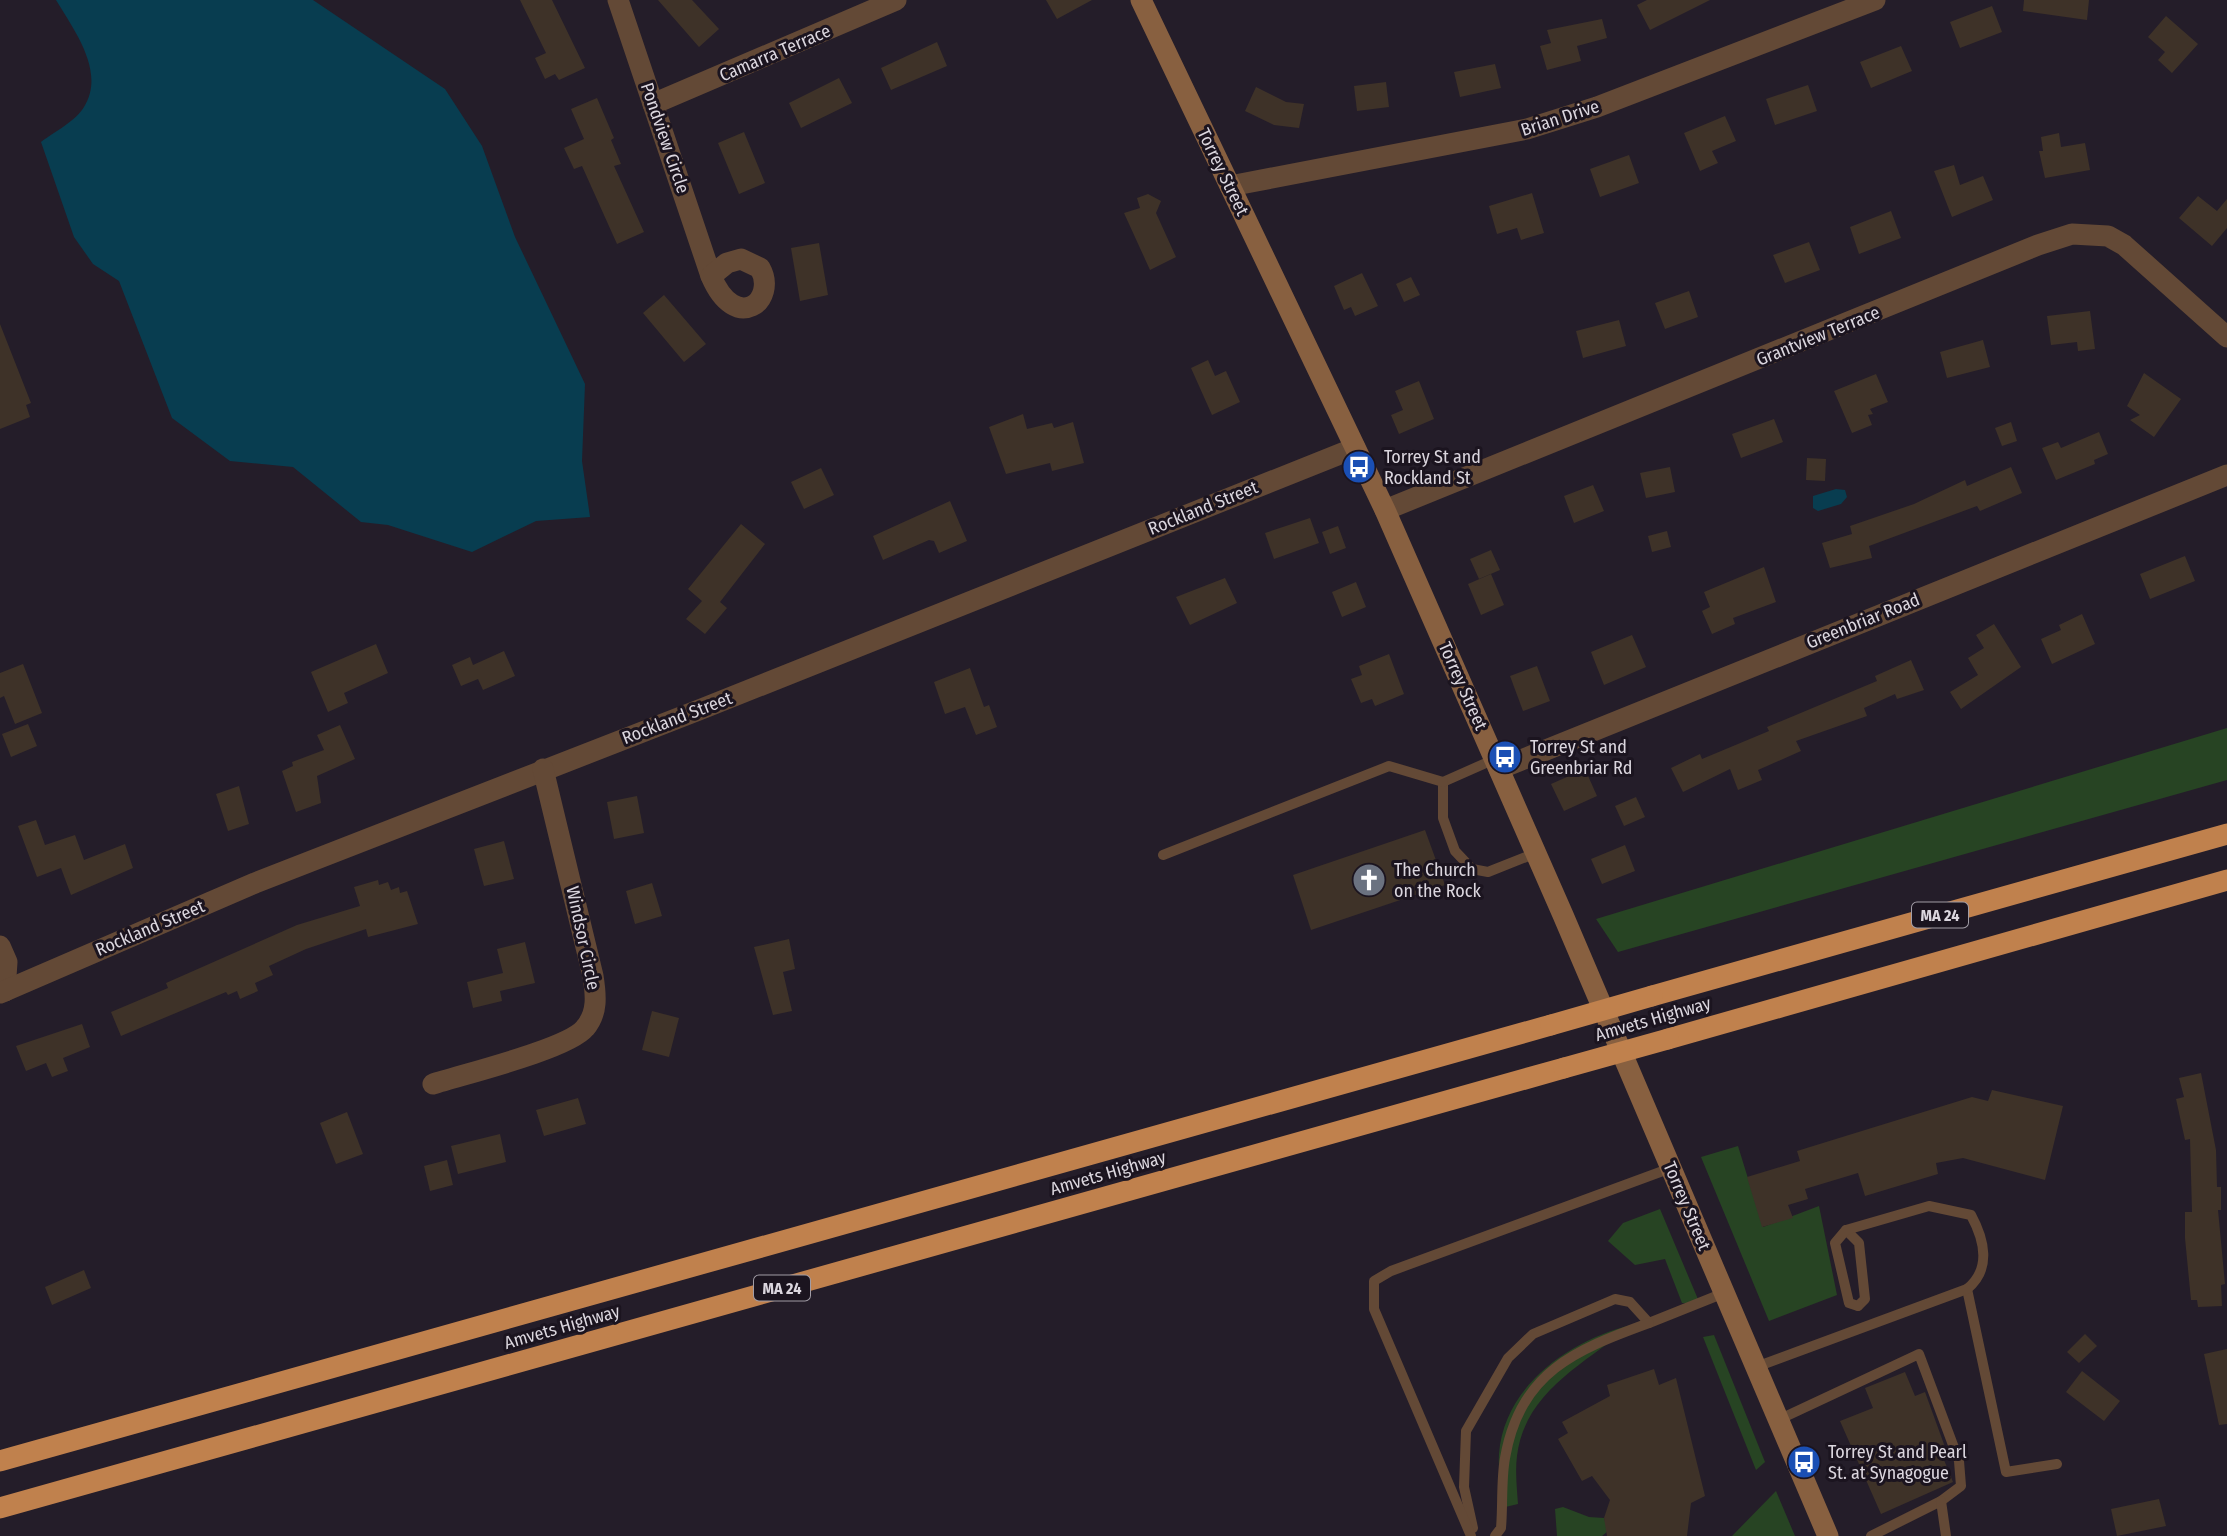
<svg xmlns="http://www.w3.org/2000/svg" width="2227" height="1536" font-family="'Fira Sans Condensed',sans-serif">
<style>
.green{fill:#274423}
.water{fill:#083d50}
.building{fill:#3e3228}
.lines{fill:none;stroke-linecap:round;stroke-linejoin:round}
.service{stroke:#634936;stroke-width:10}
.minor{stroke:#634936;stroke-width:21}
.secondary{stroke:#886040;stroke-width:21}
.motorway{stroke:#c0814d;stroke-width:21}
.motorway-bridge{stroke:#c0814d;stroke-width:21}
.labels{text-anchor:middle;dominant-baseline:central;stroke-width:6;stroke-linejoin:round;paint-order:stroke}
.shield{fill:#1b141f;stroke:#a19ca5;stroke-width:2}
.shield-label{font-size:16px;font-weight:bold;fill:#dbd6de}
.street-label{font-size:18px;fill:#dbd6de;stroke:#1b141f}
.poi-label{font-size:18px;fill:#dbd6de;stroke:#1b141f;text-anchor:start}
</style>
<rect width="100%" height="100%" fill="#241d29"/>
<!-- green -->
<g class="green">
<path d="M2227,728V780L1618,952L1596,919Z"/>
<path d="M1738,1146L1763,1227L1819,1206L1837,1295L1769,1321L1701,1157Z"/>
<path d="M1660,1209L1700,1304L1682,1303L1665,1259L1635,1265L1608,1241L1623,1223Z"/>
<path d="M1631,1325C1587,1363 1525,1390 1517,1456C1515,1471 1517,1489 1518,1504L1501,1508C1501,1490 1498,1471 1499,1454C1504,1385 1571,1340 1631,1325Z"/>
<path d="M1714,1335L1765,1462L1756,1470L1703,1337Z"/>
<path d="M1776,1491L1795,1536H1732Z"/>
<path d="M1563,1507L1589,1517L1604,1518L1608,1531L1602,1536H1557L1555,1509Z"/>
</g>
<!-- water -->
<g class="water">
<path d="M56,0H313L445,89L482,146L515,237L585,384L582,461L590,517L536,521L472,552L388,525L361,522L293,467L230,461L172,418L119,281L93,264L74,237L41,142C54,132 76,121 84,107C106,72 74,30 56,0Z"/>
<path d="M1836,489L1845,490L1847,497L1841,504L1818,511L1813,508V496Z"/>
</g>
<!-- building -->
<g class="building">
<path d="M520,0H552L585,68L559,80L555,74L545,79L535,58L546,53Z"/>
<path d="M658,0H692L719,29L699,47Z"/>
<path d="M1046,0H1092L1057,19Z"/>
<path d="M1647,0H1710L1650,30L1637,5Z"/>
<path d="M2024,0H2089L2087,20L2023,11Z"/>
<path d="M1992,6L2002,32L1960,48L1950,22Z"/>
<path d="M2166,16L2198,44L2172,73L2158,60L2165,52L2148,37Z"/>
<path d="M1602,19L1607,38L1577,46L1581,61L1547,70L1540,46L1551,43L1547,30Z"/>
<path d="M937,42L947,66L891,90L881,68Z"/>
<path d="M1901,46L1912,71L1871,88L1860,62Z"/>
<path d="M1495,64L1501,88L1460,97L1454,72Z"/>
<path d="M839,78L852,103L801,128L789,103Z"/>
<path d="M1386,82L1389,107L1357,111L1354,86Z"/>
<path d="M1808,85L1817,111L1775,125L1766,99Z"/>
<path d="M1256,87L1286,102L1304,104L1299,128L1274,125L1245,111Z"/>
<path d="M597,98L614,138L611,140L621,164L614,166L644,232L617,244L582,166L574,169L564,148L584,139L571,109Z"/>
<path d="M1725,116L1736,141L1712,151L1718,163L1700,171L1684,133Z"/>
<path d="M744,132L765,183L739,194L718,143Z"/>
<path d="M2059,133L2061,147L2085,143L2090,170L2045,178L2039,151H2043L2041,137Z"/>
<path d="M1629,155L1639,183L1600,197L1590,169Z"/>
<path d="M1954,165L1960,185L1983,176L1993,200L1952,217L1934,171Z"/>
<path d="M1532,193L1544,233L1521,240L1517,228L1497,234L1489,206Z"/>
<path d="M1148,194L1161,201L1156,213L1176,257L1150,270L1124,213L1140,208L1137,198Z"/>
<path d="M2198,196L2217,211L2227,199V228L2212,246L2179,218Z"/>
<path d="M1891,211L1901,238L1859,254L1850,227Z"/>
<path d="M1809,242L1820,270L1785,283L1773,255Z"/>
<path d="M819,243L828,295L800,301L791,248Z"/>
<path d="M1362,273L1378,306L1355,316L1351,307L1344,310L1334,286Z"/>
<path d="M1411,277L1420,295L1404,302L1396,284Z"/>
<path d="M1689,291L1698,317L1665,329L1655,303Z"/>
<path d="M664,295L706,344L684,362L643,313Z"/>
<path d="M2090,311L2095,349L2078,351L2077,342L2051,345L2047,316Z"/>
<path d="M1619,320L1626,346L1583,358L1576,331Z"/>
<path d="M0,324L31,403L26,405L30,417L0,429Z"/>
<path d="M1983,340L1990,367L1947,378L1940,352Z"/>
<path d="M1208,360L1215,376L1226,371L1240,402L1212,415L1191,368Z"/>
<path d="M2144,373L2181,399L2154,437L2130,420L2140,415L2127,406Z"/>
<path d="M1876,374L1888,402L1870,409L1873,414L1868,415L1872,425L1852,433L1834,391Z"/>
<path d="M1419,381L1434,419L1399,434L1391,415L1403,410L1395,391Z"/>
<path d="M1023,414L1027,429L1052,423L1054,428L1073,422L1084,463L1052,471L1050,463L1006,474L989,427Z"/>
<path d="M1774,419L1783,442L1741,458L1732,434Z"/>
<path d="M2011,422L2017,441L2002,446L1995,428Z"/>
<path d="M2099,432L2108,454L2094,460L2095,464L2056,480L2042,448L2058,442L2061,448Z"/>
<path d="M1807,458L1826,459L1825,481L1806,480Z"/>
<path d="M1670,467L1675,492L1646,498L1640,473Z"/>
<path d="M2011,467L2022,493L1980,511L1977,506L1869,546L1872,558L1830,568L1822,543L1852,534L1850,526L1914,504L1965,480L1967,486Z"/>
<path d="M821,468L834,495L804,509L791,482Z"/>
<path d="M1593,485L1604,511L1574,523L1564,496Z"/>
<path d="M950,501L967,541L939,553L934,541L929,540L883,560L873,536Z"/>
<path d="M1310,518L1319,543L1274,559L1265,533Z"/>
<path d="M741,524L765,544L720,602L727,608L705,634L686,619L702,601L688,589Z"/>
<path d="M1338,526L1346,548L1330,554L1322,532Z"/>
<path d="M1667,531L1671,547L1652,552L1648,536Z"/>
<path d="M1491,550L1500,570L1479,579L1470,559Z"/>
<path d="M2185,556L2195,581L2150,599L2140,574Z"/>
<path d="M1764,567L1776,602L1733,618L1735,624L1712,634L1702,611L1710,607L1704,592Z"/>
<path d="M1491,574L1504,605L1481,615L1468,584Z"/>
<path d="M1225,578L1237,603L1190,625L1176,597Z"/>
<path d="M1356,582L1366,607L1342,617L1332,592Z"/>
<path d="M2082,614L2095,644L2052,664L2041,639L2061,630L2059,625Z"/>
<path d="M1994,624L2021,667L1961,709L1950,692L1978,675L1968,658L1984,648L1976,635Z"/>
<path d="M1632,635L1646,667L1604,685L1591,652Z"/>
<path d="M376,644L388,673L344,693L348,703L328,712L311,672Z"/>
<path d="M504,651L515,676L483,690L478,679L461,686L452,665L470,657L473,665Z"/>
<path d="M1389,654L1404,694L1375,706L1372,699L1361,703L1351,679L1362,675L1359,666Z"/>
<path d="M1911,660L1924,690L1897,699L1895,694L1864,708L1867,716L1796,741L1801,751L1758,770L1762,780L1738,790L1730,769L1683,792L1671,768L1700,754L1702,759L1769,731L1767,727L1877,681L1875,676Z"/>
<path d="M23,664L42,713L15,724L4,696L0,698V673Z"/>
<path d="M1537,666L1550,701L1523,711L1510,676Z"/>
<path d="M970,668L984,707L989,705L997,727L976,735L965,707L945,714L934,682Z"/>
<path d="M28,724L37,746L11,757L2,734Z"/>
<path d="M340,725L355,759L317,776L321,803L296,812L282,771L293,766L292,762L324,750L317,735Z"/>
<path d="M1585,769L1597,796L1564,811L1551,784Z"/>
<path d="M239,786L249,824L228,831L216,794Z"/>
<path d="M637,796L644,833L614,839L607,802Z"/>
<path d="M1636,797L1645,817L1624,826L1615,806Z"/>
<path d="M36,820L45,845L75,835L84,860L125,844L133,868L71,895L61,868L37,877L18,826Z"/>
<path d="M1425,830L1445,885L1311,930L1293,875Z"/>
<path d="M504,841L514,879L484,886L474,849Z"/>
<path d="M1625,845L1635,871L1602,884L1591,859Z"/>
<path d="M378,880L379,885L388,882L391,890L399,887L400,893L407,891L418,924L368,937L366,929L306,949L269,966L273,975L255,983L258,991L240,999L237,991L228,995L226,992L121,1036L111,1012L168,988L166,983L297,925L360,906L354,887Z"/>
<path d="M652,883L662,916L635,924L626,891Z"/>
<path d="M789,939L795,969L783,972L792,1011L773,1015L754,947Z"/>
<path d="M525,942L535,983L500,991L502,1001L473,1008L467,982L503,973L497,949Z"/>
<path d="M652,1011L679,1018L669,1057L642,1050Z"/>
<path d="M82,1024L90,1047L63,1058L68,1071L52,1077L46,1063L26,1071L16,1046Z"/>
<path d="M2201,1073L2216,1150L2217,1187H2221V1210H2218L2225,1284L2221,1285L2222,1306L2198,1307L2197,1300H2191L2185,1238V1212H2192L2190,1139L2185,1140L2176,1099L2184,1097L2179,1078Z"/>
<path d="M1992,1090L2063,1106L2045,1180L1963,1158L1936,1163L1938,1174L1865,1196L1858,1173L1805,1189L1808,1199L1788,1205L1793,1218L1762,1227L1747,1177L1800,1161L1797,1151L1972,1097L1988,1101Z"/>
<path d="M578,1098L586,1124L544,1136L536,1110Z"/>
<path d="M347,1112L363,1154L336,1164L320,1123Z"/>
<path d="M500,1134L506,1162L458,1174L451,1146Z"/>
<path d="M447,1160L453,1185L430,1191L424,1166Z"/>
<path d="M84,1270L91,1288L52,1305L45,1287Z"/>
<path d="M2085,1334L2097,1346L2079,1363L2067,1352Z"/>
<path d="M2227,1349V1424L2219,1425L2204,1354Z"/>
<path d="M1654,1369L1659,1385L1676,1378L1705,1496L1691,1503L1687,1536H1607L1604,1518L1610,1500L1592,1476L1582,1481L1558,1439L1568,1433L1562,1422L1610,1396L1607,1385Z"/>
<path d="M2082,1371L2120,1401L2104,1421L2066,1392Z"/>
<path d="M1905,1372L1915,1396L1925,1392L1949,1458L1944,1460L1953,1482L1881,1514L1840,1421L1873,1408L1865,1388Z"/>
<path d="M2159,1499L2166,1526L2117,1536L2111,1509Z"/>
</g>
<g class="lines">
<!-- service -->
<g class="service">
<path d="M1495,759L1443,782V818L1455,851L1472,869L1488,872L1536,853"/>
<path d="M1163,855L1389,766L1443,782"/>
<path d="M1846,1230L1859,1243L1865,1299L1858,1306"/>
<path d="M1967,1289L2006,1472L2057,1464"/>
<path d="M1756,1367L1967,1289C1992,1269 1984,1239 1971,1215L1929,1206L1846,1230L1835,1243L1849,1303L1858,1306"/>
<path d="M1778,1420L1919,1354L1959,1461L1961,1486L1941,1501L1871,1536"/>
<path d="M1941,1501L1946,1536"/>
<path d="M1473,1528L1464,1487L1466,1431L1508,1358L1533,1334L1615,1299L1630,1302L1649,1323L1724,1293"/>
<path d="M1471,1536L1374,1309V1281L1391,1271L1671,1168"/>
<path d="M1495,1536L1501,1528C1503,1505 1501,1480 1505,1458C1520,1372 1575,1350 1649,1323"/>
</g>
<!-- minor -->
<g class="minor">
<path d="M618,0L711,276"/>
<path d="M653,104L896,0"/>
<path d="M1230,186L1527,129L1597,107L1875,0"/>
<path d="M741,259L760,268C778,300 736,335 711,276L727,263Z"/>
<path d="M1385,510L2038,245L2072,234L2108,236L2124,245L2227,337"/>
<path d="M1499,769L2227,475"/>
<path d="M0,946L7,962L5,991"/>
<path d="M0,993L255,883L704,708L1355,448"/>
<path d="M433,1084C464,1074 568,1049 585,1028C598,1013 596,995 593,976L543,769"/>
</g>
<!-- secondary -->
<path class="secondary" d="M1141,0L1385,510L1563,915L1828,1536"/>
<!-- motorway -->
<g class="motorway">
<path d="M1652,996L2227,834"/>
<path d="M1668,1039L2227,880"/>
<path d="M0,1461L1551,1025"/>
<path d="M0,1508L1564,1068"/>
</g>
<!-- motorway-bridge -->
<g class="motorway-bridge">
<path d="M1551,1025L1652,996"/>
<path d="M1564,1068L1668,1039"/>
</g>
</g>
<!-- icons -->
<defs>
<symbol id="bus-disc" viewBox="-11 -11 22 22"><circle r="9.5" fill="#1a4fb4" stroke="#1b141f"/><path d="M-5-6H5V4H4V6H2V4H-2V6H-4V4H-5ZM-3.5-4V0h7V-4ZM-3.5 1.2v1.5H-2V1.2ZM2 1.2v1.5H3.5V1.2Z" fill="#fff"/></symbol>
<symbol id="church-disc" viewBox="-11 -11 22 22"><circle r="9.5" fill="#6b7280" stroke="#1b141f"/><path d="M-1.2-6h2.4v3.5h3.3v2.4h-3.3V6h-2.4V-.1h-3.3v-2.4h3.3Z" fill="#fff"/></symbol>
</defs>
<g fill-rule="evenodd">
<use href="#bus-disc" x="1340" y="448" width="38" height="38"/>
<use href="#bus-disc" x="1486" y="738" width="38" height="38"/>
<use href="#church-disc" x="1350" y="861" width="38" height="38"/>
<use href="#bus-disc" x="1785" y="1443" width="38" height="38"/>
</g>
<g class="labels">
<!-- shield labels -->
<g class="shield">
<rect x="1912" y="902.5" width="56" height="25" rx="5"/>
<rect x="754" y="1275.5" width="56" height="25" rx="5"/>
</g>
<g class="shield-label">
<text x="1940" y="915">MA 24</text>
<text x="782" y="1288">MA 24</text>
</g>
<!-- street labels -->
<g class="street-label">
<text transform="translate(775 53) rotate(-23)">Camarra Terrace</text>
<text transform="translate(1560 118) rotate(-18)">Brian Drive</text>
<text transform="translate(665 138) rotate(71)">Pondview Circle</text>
<text transform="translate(1223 172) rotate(64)">Torrey Street</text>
<text transform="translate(1818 336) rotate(-22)">Grantview Terrace</text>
<text transform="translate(1203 508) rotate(-22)">Rockland Street</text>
<text transform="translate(1863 621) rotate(-22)">Greenbriar Road</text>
<text transform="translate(1463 686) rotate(66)">Torrey Street</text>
<text transform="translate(677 718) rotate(-21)">Rockland Street</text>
<text transform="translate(150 928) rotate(-23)">Rockland Street</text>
<text transform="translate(583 938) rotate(78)">Windsor Circle</text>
<text transform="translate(1653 1019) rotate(-16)">Amvets Highway</text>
<text transform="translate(1108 1173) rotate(-16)">Amvets Highway</text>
<text transform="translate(1687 1206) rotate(67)">Torrey Street</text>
<text transform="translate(562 1327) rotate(-16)">Amvets Highway</text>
</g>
<!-- poi labels -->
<g class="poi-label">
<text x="1384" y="457">Torrey St and<tspan x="1384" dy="21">Rockland St</tspan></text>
<text x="1530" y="747">Torrey St and<tspan x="1530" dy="21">Greenbriar Rd</tspan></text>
<text x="1394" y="870">The Church<tspan x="1394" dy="21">on the Rock</tspan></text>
<text x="1828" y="1452">Torrey St and Pearl<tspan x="1828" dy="21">St. at Synagogue</tspan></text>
</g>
</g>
</svg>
